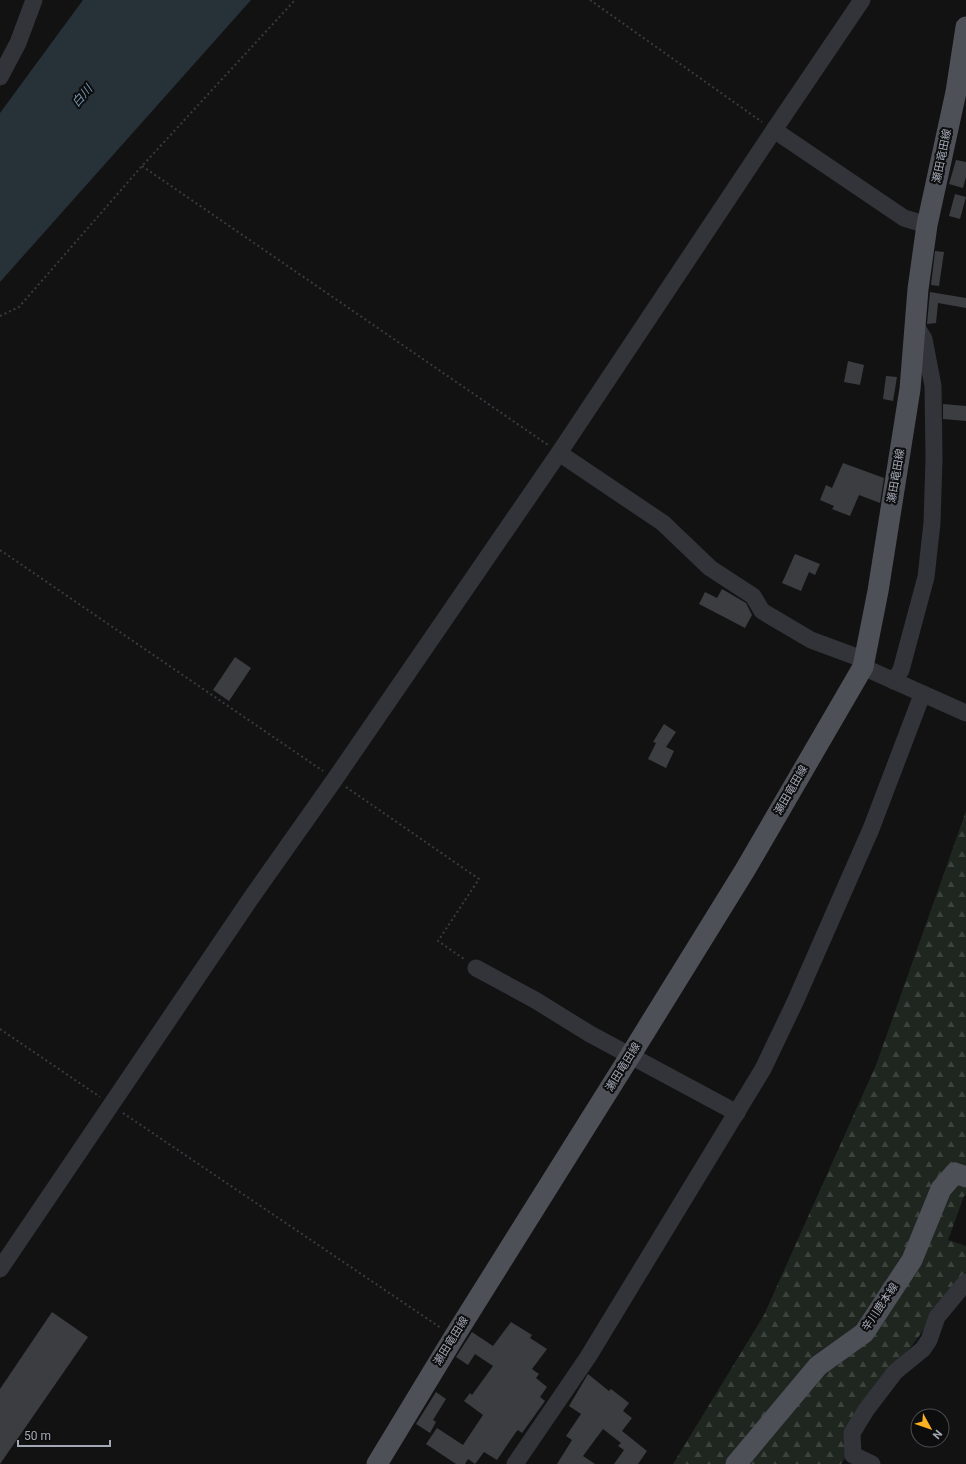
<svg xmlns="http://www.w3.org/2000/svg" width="966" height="1464" font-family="Roboto,'Noto Sans JP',sans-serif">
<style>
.forest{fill:url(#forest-firs)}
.water{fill:#273138}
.building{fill:#3c3d41}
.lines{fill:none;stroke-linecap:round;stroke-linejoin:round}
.path{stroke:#383b40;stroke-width:2;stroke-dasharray:2 3;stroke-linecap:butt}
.minor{stroke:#323439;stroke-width:17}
.major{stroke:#4e5058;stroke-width:21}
.labels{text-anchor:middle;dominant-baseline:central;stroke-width:4;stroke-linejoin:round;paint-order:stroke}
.street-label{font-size:11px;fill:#a2a8b5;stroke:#0d0d0e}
.water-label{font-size:12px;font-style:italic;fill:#7697b3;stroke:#0d0d0e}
</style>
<defs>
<pattern id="forest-firs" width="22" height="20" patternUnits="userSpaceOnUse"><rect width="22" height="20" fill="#1e261f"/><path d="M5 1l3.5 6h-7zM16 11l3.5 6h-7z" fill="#3c433d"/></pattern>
</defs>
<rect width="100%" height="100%" fill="#121213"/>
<!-- forest -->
<path class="forest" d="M966,811V1196H964L948,1240L966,1246V1272L911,1347L844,1432L849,1453L841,1464H673L764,1315L876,1065Z"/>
<!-- water -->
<path class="water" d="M83,0H251L0,282V113Z"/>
<!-- building -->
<g class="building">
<path d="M956,160L966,162V177L963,188L949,184Z"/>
<path d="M955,194L966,197L960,219L949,216Z"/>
<path d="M935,251L944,252L939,286L931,285Z"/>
<path d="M930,292L966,298V308L938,303L936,323L927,324Z"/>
<path d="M848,361L864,365L860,385L844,382Z"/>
<path d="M886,376L897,377L893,401L883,399Z"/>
<path d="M943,404L966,406V421L943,419Z"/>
<path d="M843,463L884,478L880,503L859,495L850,516L832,509L834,506L820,500L826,485L832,488Z"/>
<path d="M795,554L820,564L815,575L809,572L801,591L782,583Z"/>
<path d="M722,589L746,603L752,615L745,628L699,604L705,592L717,598Z"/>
<path d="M235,657L251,668L229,701L213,690Z"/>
<path d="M664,724L676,732L666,747L674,751L666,768L648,759L656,743L653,742Z"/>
<path d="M52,1312L88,1337L0,1464V1389Z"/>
<path d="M511,1322L532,1335L530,1338L547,1349L532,1369L539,1374L536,1378L547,1387L540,1397L545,1401L522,1433L518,1430L516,1432L497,1460L484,1452L475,1464L468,1459L465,1464H456L426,1444L437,1428L463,1445L483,1415L464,1401L470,1393L472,1395L493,1366L475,1354L468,1365L456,1357L472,1332L493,1346Z"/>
<path d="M588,1374L609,1391L611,1389L629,1403L623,1411L632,1418L622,1431L647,1451L638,1464H614L624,1450L618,1446L621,1443L603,1429L583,1456L595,1464H557L572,1440L566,1436L581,1414L569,1406Z"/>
<path d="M436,1392L446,1399L433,1420L436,1422L430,1433L416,1424Z"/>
</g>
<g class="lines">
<!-- path -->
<g class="path">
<path d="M590,0L762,122"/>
<path d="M142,166L548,445"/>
<path d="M0,316L19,307L142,166L295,0"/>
<path d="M0,550L323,771"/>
<path d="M346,787L479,879L438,941L464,959"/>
<path d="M0,1029L100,1097"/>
<path d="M123,1113L441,1328"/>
</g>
<!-- minor -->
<g class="minor">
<path d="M0,77L18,43L34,0"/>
<path d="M774,130L904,218L927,225"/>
<path d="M559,453L663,523L710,568L753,596L762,611L811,640L865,660"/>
<path d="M863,667L966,713"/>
<path d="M894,681L901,670L926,577L932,523L934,459L933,386L924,339L915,324"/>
<path d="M476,968L535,1000L590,1034L737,1113"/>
<path d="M0,1269L251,898L335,779L559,453L774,130L862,0"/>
<path d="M515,1464L588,1357L763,1069L795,1002L871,829L922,695"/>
<path d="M872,1464L853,1455L852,1433L866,1410L895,1372L923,1349L929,1340L937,1317L966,1282"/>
</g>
<!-- major -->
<g class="major">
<path d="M377,1464L454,1337L630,1056L745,870L863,667L878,591L910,389L918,289L927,225L956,92L966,27"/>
<path d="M736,1464L818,1366L864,1333L912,1260L941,1189L955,1173L966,1177"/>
</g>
</g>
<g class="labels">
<!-- street labels -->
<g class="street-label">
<text transform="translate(942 156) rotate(-78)">瀬田竜田線</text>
<text transform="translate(896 476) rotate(-80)">瀬田竜田線</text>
<text transform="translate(791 790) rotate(-60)">瀬田竜田線</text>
<text transform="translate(623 1067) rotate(-58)">瀬田竜田線</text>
<text transform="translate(880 1307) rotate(-56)">辛川鹿本線</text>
<text transform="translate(451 1341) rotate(-58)">瀬田竜田線</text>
</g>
<!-- water labels -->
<g class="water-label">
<text transform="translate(82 96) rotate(-49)">白川</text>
</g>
</g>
<!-- north arrow -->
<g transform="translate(930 1428) rotate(130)"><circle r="19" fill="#0d0d0e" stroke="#494b51"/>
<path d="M0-3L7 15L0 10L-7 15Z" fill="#fdb120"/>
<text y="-6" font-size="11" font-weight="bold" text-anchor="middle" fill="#a2a8b5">N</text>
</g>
<!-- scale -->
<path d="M18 1440v6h92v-6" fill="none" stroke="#a2a8b5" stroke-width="2"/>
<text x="24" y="1440" font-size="12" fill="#a2a8b5" stroke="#0d0d0e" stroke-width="3" paint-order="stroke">50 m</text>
</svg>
